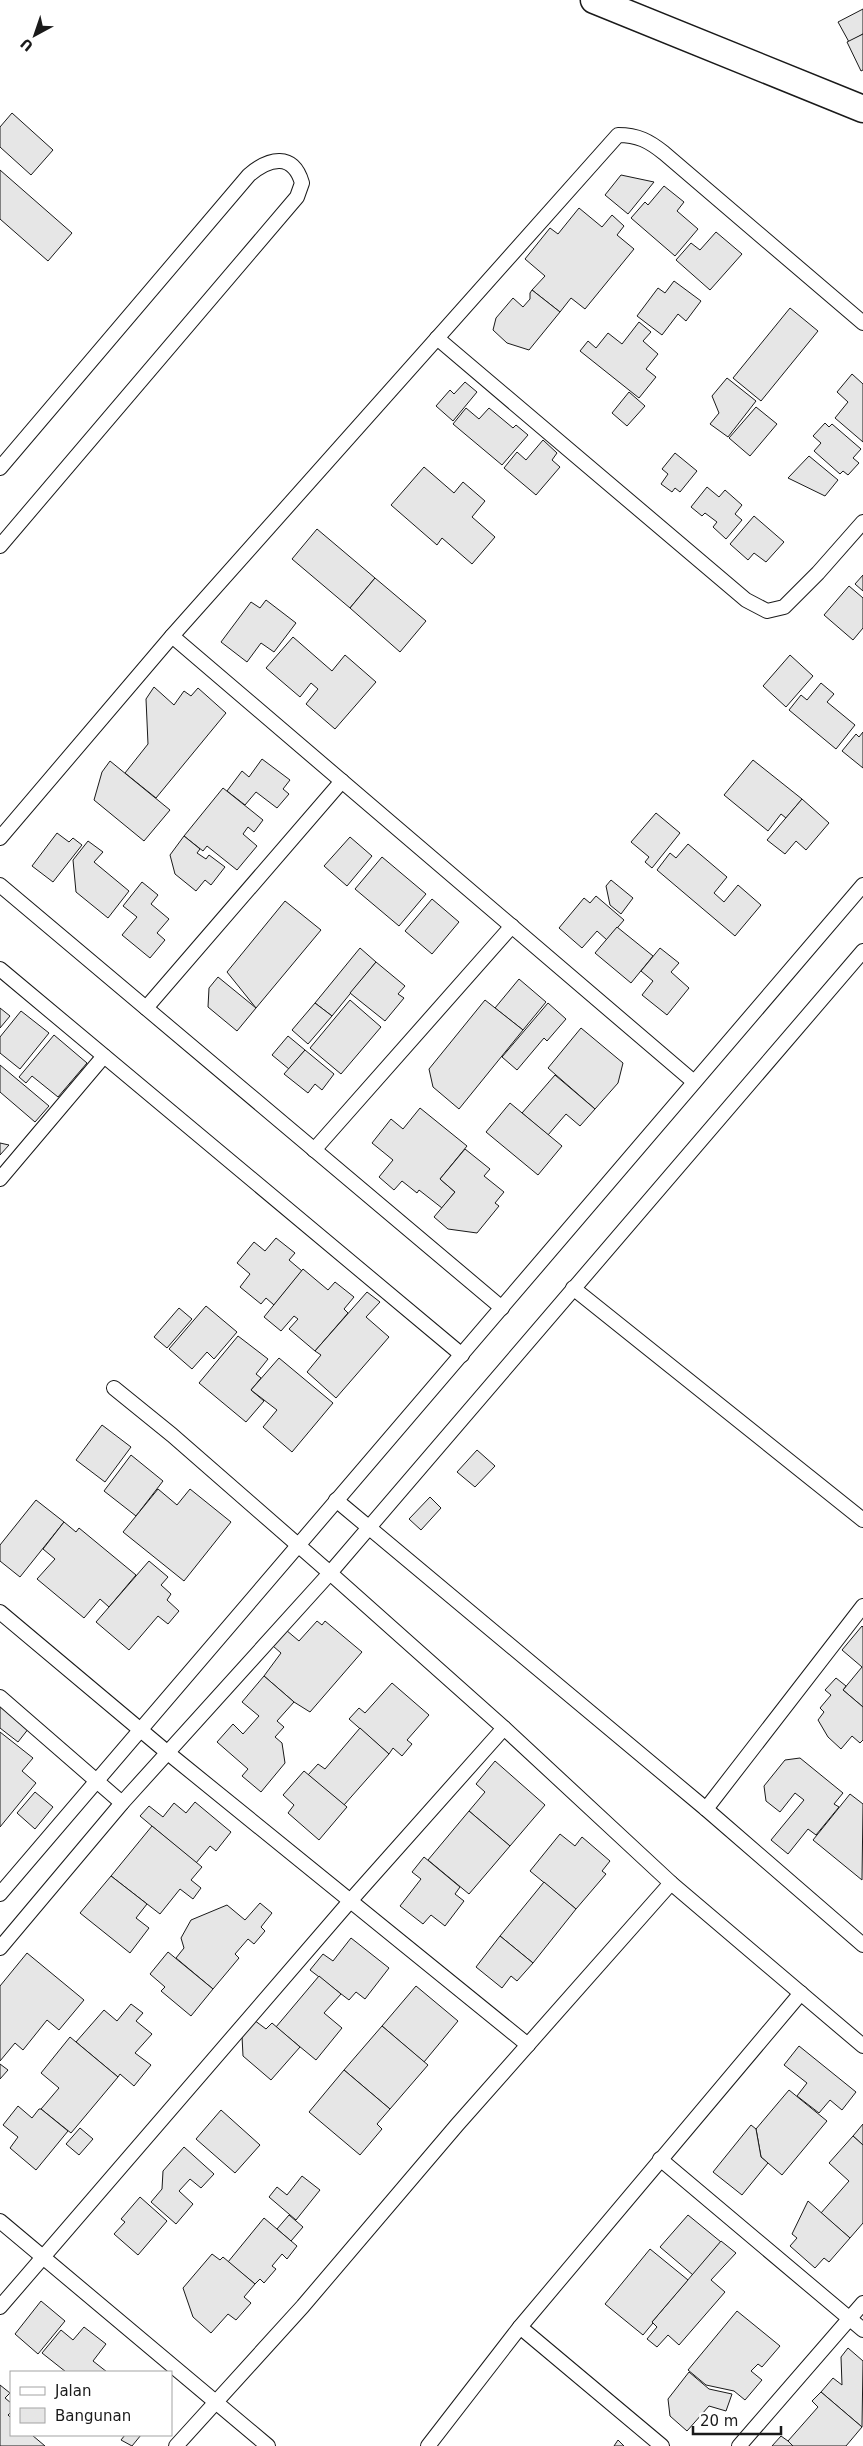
<svg xmlns="http://www.w3.org/2000/svg" width="863" height="2446" font-family="'DejaVu Sans',sans-serif">
<style>
.building{fill:#e6e6e6;stroke:#1a1a1a}
.lines{fill:none;stroke-linecap:round;stroke-linejoin:round}
.service-casing{stroke:#1a1a1a;stroke-width:16}
.minor-casing{stroke:#1a1a1a;stroke-width:29}
.service{stroke:#fff;stroke-width:14}
.minor{stroke:#fff;stroke-width:26}
</style>
<rect width="100%" height="100%" fill="#fff"/>
<!-- building -->
<g class="building">
<path d="M863,9V34L849,42L838,22Z"/>
<path d="M863,34V70L861,71L847,42Z"/>
<path d="M12,113L53,150L31,175L0,147V127Z"/>
<path d="M0,170L72,233L48,261L0,219Z"/>
<path d="M621,175L654,182L628,214L605,195Z"/>
<path d="M664,186L684,202L677,211L698,229L675,256L631,218L645,202L648,205Z"/>
<path d="M579,208L602,227L612,215L624,226L617,235L634,249L585,309L571,298L560,312L532,290L545,276L525,259L550,228L558,234Z"/>
<path d="M716,232L742,254L710,290L676,260L691,243L700,250Z"/>
<path d="M674,281L701,301L686,321L678,314L662,335L637,316L658,288L665,293Z"/>
<path d="M532,290L560,312L529,350L507,343L493,330L496,318L513,298L523,307L530,299V293Z"/>
<path d="M790,308L818,331L761,401L733,378Z"/>
<path d="M639,322L651,332L643,341L658,354L646,369L656,377L639,398L580,351L588,341L596,348L608,333L622,344Z"/>
<path d="M852,374L863,384V442L835,418L848,402L837,392Z"/>
<path d="M727,378L756,401L728,437L710,424L719,413L712,396Z"/>
<path d="M465,382L477,392L453,421L436,406L450,390L454,394Z"/>
<path d="M629,392L645,406L627,426L612,413Z"/>
<path d="M756,407L777,424L750,456L729,438Z"/>
<path d="M466,408L479,419L489,408L513,428L516,425L528,435L502,465L453,424Z"/>
<path d="M825,423L829,427L832,424L861,449L853,458L859,463L848,475L843,471L840,474L814,451L821,443L813,436Z"/>
<path d="M543,440L557,453L552,460L560,467L536,495L504,468L517,452L526,460Z"/>
<path d="M675,453L697,471L680,492L675,488L672,492L661,484L668,474L662,469Z"/>
<path d="M809,456L838,480L825,496L788,478Z"/>
<path d="M424,467L454,493L463,482L485,501L472,517L495,537L472,564L442,538L437,545L391,505Z"/>
<path d="M707,487L719,497L725,490L742,505L735,514L742,520L726,539L713,527L717,522L705,513L702,516L691,507Z"/>
<path d="M754,516L784,542L766,562L754,553L748,560L730,544Z"/>
<path d="M317,529L375,578L350,608L292,559Z"/>
<path d="M863,575V591L855,584Z"/>
<path d="M375,578L426,621L400,652L350,608Z"/>
<path d="M849,586L863,598V628L853,640L824,615Z"/>
<path d="M266,600L296,623L274,652L261,643L247,662L221,642L251,602L260,608Z"/>
<path d="M293,637L332,671L345,655L376,682L335,729L306,704L318,689L311,683L300,697L266,668Z"/>
<path d="M790,655L813,676L786,707L763,686Z"/>
<path d="M821,683L834,694L827,702L855,725L836,749L789,710L801,695L807,700Z"/>
<path d="M154,687L174,705L184,691L191,696L198,688L226,713L156,798L125,773L148,744L146,699Z"/>
<path d="M863,732V768L842,751L856,734L859,737Z"/>
<path d="M262,759L290,780L283,789L289,794L277,808L256,792L245,805L227,791L242,771L249,777Z"/>
<path d="M753,760L802,799L786,818L781,814L768,831L724,795Z"/>
<path d="M110,761L170,810L144,841L94,800L102,772Z"/>
<path d="M223,788L263,820L254,832L248,827L243,834L257,846L237,870L207,846L203,851L184,836Z"/>
<path d="M802,799L829,823L806,850L796,841L785,854L767,840Z"/>
<path d="M656,813L680,833L652,868L645,862L649,857L631,842Z"/>
<path d="M57,833L69,842L73,838L82,845L53,882L32,866Z"/>
<path d="M184,836L200,849L197,853L206,859L209,855L225,867L211,885L205,880L196,891L175,874L170,855Z"/>
<path d="M350,837L372,856L347,886L324,866Z"/>
<path d="M88,841L103,852L94,862L129,891L108,918L76,892L73,860Z"/>
<path d="M688,844L727,877L714,893L724,902L738,885L761,905L735,936L657,870L670,853L676,858Z"/>
<path d="M382,857L426,894L399,926L355,889Z"/>
<path d="M611,880L633,898L621,914L610,905L606,886Z"/>
<path d="M142,882L158,895L151,904L169,919L157,933L165,940L150,958L122,935L137,917L123,906Z"/>
<path d="M596,896L624,920L607,940L597,931L582,948L559,928L584,898L590,903Z"/>
<path d="M432,899L459,922L432,954L405,931Z"/>
<path d="M285,901L321,930L256,1008L227,972Z"/>
<path d="M617,927L653,956L631,983L595,953Z"/>
<path d="M360,948L376,962L332,1016L315,1003Z"/>
<path d="M660,948L679,963L671,972L689,988L667,1015L642,995L653,981L641,971Z"/>
<path d="M376,962L405,986L398,994L404,998L385,1021L350,993Z"/>
<path d="M218,977L256,1008L237,1031L208,1007L209,988Z"/>
<path d="M519,979L546,1002L523,1030L495,1008Z"/>
<path d="M350,1000L381,1027L341,1074L310,1048Z"/>
<path d="M485,1000L523,1030L459,1109L433,1087L429,1069Z"/>
<path d="M315,1003L332,1016L308,1044L292,1030Z"/>
<path d="M548,1003L566,1019L547,1041L544,1038L517,1070L502,1057Z"/>
<path d="M0,1008L10,1016L0,1028Z"/>
<path d="M21,1011L49,1033L20,1069L0,1053V1037Z"/>
<path d="M581,1028L623,1063L618,1083L595,1109L548,1068Z"/>
<path d="M54,1035L87,1063L58,1097L32,1076L26,1083L19,1077Z"/>
<path d="M288,1036L305,1050L289,1069L272,1055Z"/>
<path d="M305,1050L334,1074L322,1090L315,1084L308,1093L284,1074Z"/>
<path d="M0,1065L49,1106L35,1122L0,1092Z"/>
<path d="M555,1075L595,1109L580,1126L566,1114L548,1135L522,1113Z"/>
<path d="M510,1103L562,1146L538,1175L486,1132Z"/>
<path d="M420,1108L467,1146L440,1179L455,1192L442,1208L419,1190L417,1193L402,1181L394,1190L379,1177L393,1160L372,1143L391,1119L403,1129Z"/>
<path d="M0,1143L9,1145L0,1155Z"/>
<path d="M465,1149L490,1169L484,1176L504,1192L495,1203L499,1206L477,1233L448,1229L434,1217L455,1192L440,1179Z"/>
<path d="M276,1238L295,1253L289,1260L302,1271L274,1305L266,1298L261,1304L240,1287L250,1274L237,1263L254,1242L265,1251Z"/>
<path d="M303,1269L328,1290L335,1282L354,1297L344,1309L348,1313L315,1351L289,1329L298,1319L294,1316L281,1331L264,1317Z"/>
<path d="M367,1292L380,1302L366,1317L389,1337L336,1398L307,1372L321,1355L315,1351Z"/>
<path d="M206,1306L237,1332L214,1359L207,1352L192,1369L169,1349Z"/>
<path d="M179,1308L192,1319L167,1348L154,1337Z"/>
<path d="M238,1336L268,1359L256,1374L261,1378L251,1390L264,1401L246,1422L199,1383Z"/>
<path d="M279,1358L333,1403L292,1452L263,1427L277,1410L251,1390Z"/>
<path d="M102,1425L131,1447L105,1482L76,1460Z"/>
<path d="M477,1450L495,1466L475,1487L457,1472Z"/>
<path d="M131,1455L163,1481L136,1516L104,1491Z"/>
<path d="M158,1489L177,1505L190,1489L231,1522L184,1581L123,1532Z"/>
<path d="M430,1497L441,1508L421,1530L409,1519Z"/>
<path d="M36,1500L64,1522L20,1577L0,1561V1545Z"/>
<path d="M64,1522L76,1532L79,1528L136,1575L109,1607L100,1599L84,1618L37,1579L55,1559L43,1549Z"/>
<path d="M149,1561L168,1577L161,1585L171,1594L167,1600L179,1611L168,1624L158,1616L129,1650L96,1622Z"/>
<path d="M317,1621L322,1625L325,1621L362,1652L310,1712L294,1702L264,1676L281,1653L273,1646L286,1630L299,1641Z"/>
<path d="M862,1626L863,1627V1707L843,1690L862,1667L842,1650Z"/>
<path d="M264,1676L294,1702L277,1721L284,1727L275,1737L282,1743L285,1763L261,1792L242,1776L248,1769L217,1742L233,1724L243,1734L259,1716L242,1702Z"/>
<path d="M836,1678L846,1686L843,1690L863,1707V1740L860,1743L852,1736L841,1749L828,1737L818,1720L824,1712L820,1708L831,1695L825,1690Z"/>
<path d="M392,1683L429,1715L407,1740L412,1744L402,1756L393,1748L389,1754L349,1719L359,1708L365,1713Z"/>
<path d="M0,1705L29,1728L18,1742L0,1728Z"/>
<path d="M360,1728L389,1754L344,1805L308,1775L318,1764L325,1769Z"/>
<path d="M0,1732L33,1758L22,1771L36,1783L0,1827Z"/>
<path d="M800,1758L843,1793L834,1804L839,1807L816,1835L808,1829L788,1854L771,1840L804,1800L795,1793L780,1812L766,1801L764,1786L785,1760Z"/>
<path d="M495,1761L545,1805L510,1846L469,1811L485,1792L476,1784Z"/>
<path d="M304,1771L347,1807L319,1840L288,1813L294,1805L283,1795Z"/>
<path d="M35,1792L53,1807L35,1829L17,1813Z"/>
<path d="M850,1794L863,1804L862,1880L813,1840Z"/>
<path d="M195,1802L231,1832L216,1851L210,1846L196,1863L140,1816L149,1806L163,1817L174,1803L186,1813Z"/>
<path d="M469,1811L510,1846L469,1894L428,1860Z"/>
<path d="M152,1826L202,1867L191,1880L201,1888L193,1899L180,1889L160,1914L111,1876Z"/>
<path d="M560,1834L575,1846L582,1837L610,1861L602,1871L606,1874L576,1909L530,1871Z"/>
<path d="M424,1857L460,1887L455,1894L464,1901L445,1926L431,1915L423,1924L400,1906L421,1879L412,1872Z"/>
<path d="M111,1876L147,1904L136,1918L149,1928L130,1953L80,1913Z"/>
<path d="M544,1882L576,1909L533,1963L500,1936Z"/>
<path d="M260,1903L272,1913L261,1927L265,1931L254,1944L248,1939L235,1954L239,1958L213,1989L176,1958L184,1948L181,1938L191,1920L227,1905L245,1920Z"/>
<path d="M500,1936L533,1963L517,1981L511,1976L502,1988L476,1967Z"/>
<path d="M351,1938L389,1968L365,1999L356,1992L349,2000L310,1970L323,1954L333,1961Z"/>
<path d="M168,1952L213,1989L191,2016L161,1991L165,1987L150,1974Z"/>
<path d="M27,1953L84,2000L59,2030L47,2020L23,2050L15,2043L0,2061V1986Z"/>
<path d="M319,1976L341,1994L324,2013L342,2028L316,2060L276,2027Z"/>
<path d="M416,1986L458,2021L424,2062L382,2026Z"/>
<path d="M131,2004L143,2013L136,2021L152,2034L135,2053L151,2065L134,2086L120,2074L118,2077L76,2042L104,2010L117,2021Z"/>
<path d="M254,2020L266,2029L272,2023L300,2047L271,2080L243,2056L242,2036Z"/>
<path d="M382,2026L428,2065L390,2109L344,2070Z"/>
<path d="M70,2037L118,2077L71,2133L41,2109L59,2088L41,2073Z"/>
<path d="M799,2046L856,2092L842,2110L830,2100L819,2113L797,2096L807,2083L784,2065Z"/>
<path d="M0,2064L8,2070L0,2079Z"/>
<path d="M344,2070L390,2109L377,2124L382,2129L360,2155L309,2112Z"/>
<path d="M789,2090L827,2121L782,2175L761,2157L756,2129Z"/>
<path d="M18,2106L32,2118L39,2109H41L68,2131L36,2170L10,2148L18,2137L3,2125Z"/>
<path d="M221,2110L260,2145L235,2173L196,2139Z"/>
<path d="M863,2124V2145L853,2136Z"/>
<path d="M751,2125L756,2129L761,2157L768,2163L742,2195L713,2172Z"/>
<path d="M80,2128L93,2139L79,2155L66,2144Z"/>
<path d="M853,2136L863,2145V2223L850,2238L821,2213L849,2181L829,2163Z"/>
<path d="M184,2147L214,2174L201,2188L190,2179L179,2191L193,2204L176,2224L151,2202L162,2189L163,2171Z"/>
<path d="M302,2176L320,2190L296,2220L269,2197L277,2187L287,2195Z"/>
<path d="M140,2197L167,2221L138,2255L114,2234L125,2222L121,2219Z"/>
<path d="M808,2201L850,2238L829,2262L824,2258L815,2268L790,2246L797,2238L792,2234Z"/>
<path d="M289,2215L303,2227L291,2241L277,2229Z"/>
<path d="M688,2215L721,2242L693,2275L660,2247Z"/>
<path d="M264,2218L297,2246L287,2259L282,2254L272,2266L276,2269L264,2283L260,2279L255,2284L228,2262Z"/>
<path d="M721,2241L736,2253L711,2280L725,2292L679,2345L668,2335L657,2347L647,2339L657,2327L652,2322Z"/>
<path d="M650,2249L688,2280L652,2322L653,2323L643,2335L605,2304Z"/>
<path d="M212,2254L220,2260L223,2257L255,2284L244,2297L251,2303L236,2320L228,2314L211,2333L193,2317L183,2288Z"/>
<path d="M41,2301L65,2321L38,2354L15,2334Z"/>
<path d="M737,2311L780,2346L762,2367L758,2364L751,2371L762,2380L745,2400L734,2391L706,2385L688,2370Z"/>
<path d="M84,2327L106,2344L93,2361L107,2372H66L42,2353L61,2330L73,2340Z"/>
<path d="M848,2348L863,2361L862,2427L821,2392L833,2378L842,2385L841,2357Z"/>
<path d="M689,2372L709,2389L732,2394L726,2411L709,2406L687,2431L670,2416L668,2399Z"/>
<path d="M0,2385L10,2393L5,2398L11,2403V2412L8,2415L11,2418V2435H32L45,2446H0Z"/>
<path d="M821,2392L862,2427L846,2446H793L788,2441L818,2407L812,2401Z"/>
<path d="M125,2435H141L132,2446L121,2440Z"/>
<path d="M781,2436L788,2441L793,2446H772Z"/>
<path d="M618,2440L624,2446H614Z"/>
</g>
<g class="lines">
<defs>
<g id="service">
<path d="M437,338L746,600L767,611L784,607L818,573L863,522"/>
<path d="M0,468L249,175C269,158 293,152 302,183L297,197L0,546"/>
<path d="M172,636L694,1082"/>
<path d="M0,838L172,636L618,135C638,135 649,141 664,153L863,323"/>
<path d="M0,885L502,1308"/>
<path d="M0,969L462,1355"/>
<path d="M146,1008L342,781"/>
<path d="M314,1150L512,926"/>
<path d="M0,1179L104,1056"/>
<path d="M573,1288L863,1520"/>
<path d="M114,1388L172,1435L330,1573L504,1728L671,1883L863,2046"/>
<path d="M336,1500L706,1809L863,1945"/>
<path d="M0,1612L168,1753L528,2045"/>
<path d="M0,1697L122,1803"/>
<path d="M706,1809L863,1606"/>
<path d="M0,1894L863,885"/>
<path d="M0,1948L122,1803L330,1573L863,951"/>
<path d="M660,2159L863,2330"/>
<path d="M0,2221L268,2446"/>
<path d="M0,2307L351,1900L504,1728"/>
<path d="M520,2327L662,2446"/>
<path d="M176,2446L303,2306L457,2125L671,1883"/>
<path d="M428,2446L520,2327L801,1993"/>
<path d="M739,2446L863,2303"/>
</g>
<path id="minor" d="M594,0L863,109"/>
</defs>
<!-- service casing -->
<use href="#service" class="service-casing"/>
<!-- minor casing -->
<use href="#minor" class="minor-casing"/>
<!-- service -->
<use href="#service" class="service"/>
<!-- minor -->
<use href="#minor" class="minor"/>
</g>
<!-- legend -->
<rect x="10" y="2371" width="162" height="65" fill="#ffffff" stroke="#a3a3a3"/>
<rect x="20" y="2387" width="25" height="8" fill="#ffffff" stroke="#a3a3a3"/>
<text x="55" y="2396" font-size="15" fill="#1a1a1a">Jalan</text>
<rect x="20" y="2408" width="25" height="15" fill="#e6e6e6" stroke="#a3a3a3"/>
<text x="55" y="2421" font-size="15" fill="#1a1a1a">Bangunan</text>
<!-- north arrow -->
<g transform="translate(35 35) rotate(220)" stroke="#ffffff" stroke-width="4" paint-order="stroke">
<path d="M0-4L9 19L0 12L-9 19Z" fill="#1a1a1a"/>
<text y="-8" font-size="14" font-weight="bold" text-anchor="middle" fill="#1a1a1a">U</text>
</g>
<!-- scale -->
<path d="M693 2426v8h88v-8" fill="none" stroke="#1a1a1a" stroke-width="2.5"/>
<text x="700" y="2426" font-size="15" fill="#1a1a1a" stroke="#ffffff" stroke-width="4" paint-order="stroke">20 m</text>
</svg>
